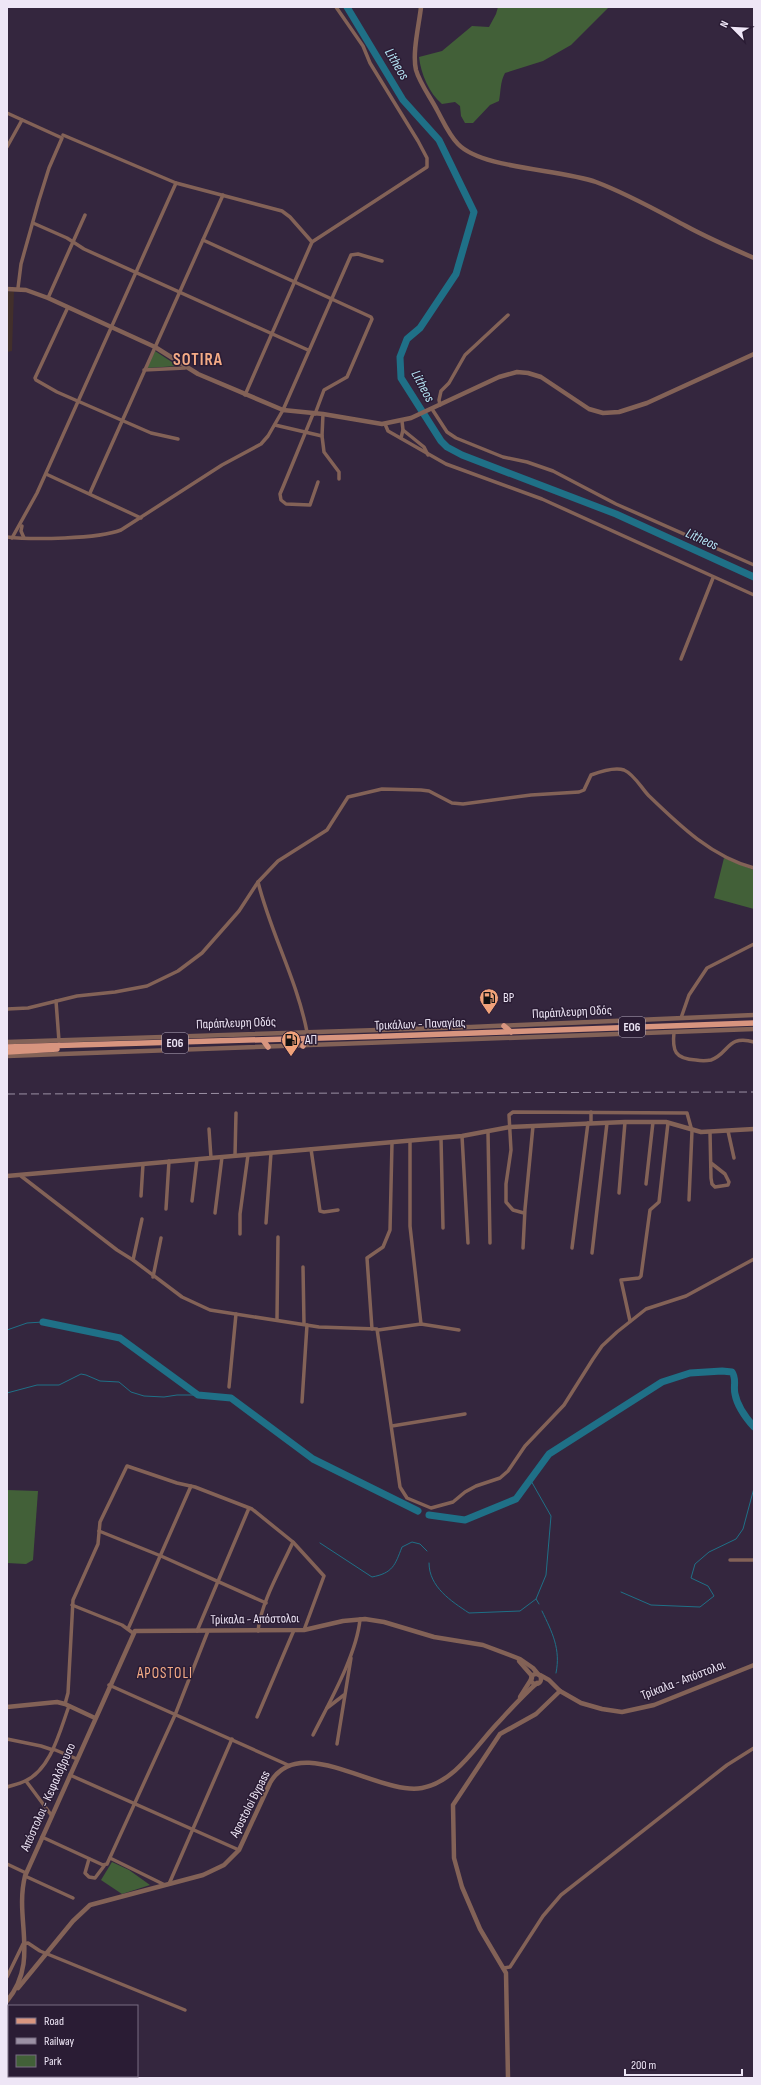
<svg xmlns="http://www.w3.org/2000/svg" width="761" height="2085" font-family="'Sofia Sans Condensed',sans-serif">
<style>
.education{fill:#422f2b}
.green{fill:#426038}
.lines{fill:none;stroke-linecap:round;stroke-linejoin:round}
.stream{stroke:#1f7087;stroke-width:1}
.river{stroke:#1f7087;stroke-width:7}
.minor{stroke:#836257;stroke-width:3.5}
.tertiary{stroke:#836257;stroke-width:4.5}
.primary{stroke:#d8957f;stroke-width:5.5}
.rail{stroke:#9b90a4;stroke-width:1;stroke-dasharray:8 4;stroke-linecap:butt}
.labels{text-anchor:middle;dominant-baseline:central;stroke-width:3;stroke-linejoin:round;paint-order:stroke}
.shield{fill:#2a1c34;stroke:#b3a9bc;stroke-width:1}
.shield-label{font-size:12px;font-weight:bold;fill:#eee6f6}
.poi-label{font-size:13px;fill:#eee6f6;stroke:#2a1c34;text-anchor:start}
.street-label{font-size:13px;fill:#eee6f6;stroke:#2a1c34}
.water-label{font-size:14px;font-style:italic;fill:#b5e4f4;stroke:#2a1c34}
.quarter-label{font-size:15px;letter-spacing:1px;fill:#f4ab86;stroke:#2a1c34}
.district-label{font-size:17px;font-weight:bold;letter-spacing:1px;fill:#f4ab86;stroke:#2a1c34}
</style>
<rect width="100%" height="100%" fill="#34263e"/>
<!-- education -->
<path class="education" d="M14,291L12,351L7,352V292Z"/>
<!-- green -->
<g class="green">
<path d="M498,7H609L571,45L543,61L505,73C500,82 501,91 499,101L490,105L473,123H465L461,116L460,106L455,102L442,104C429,93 421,74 419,57L442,51L472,26L489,27L496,14Z"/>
<path d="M155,351L178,366L147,368Z"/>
<path d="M724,858L754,870V909L714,898Z"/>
<path d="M7,1490L38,1491L33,1560L26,1564L7,1563Z"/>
<path d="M112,1862L129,1870L150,1885L122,1894L101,1880Z"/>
</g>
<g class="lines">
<!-- stream -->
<g class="stream">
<path d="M7,1330L27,1323L43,1322"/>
<path d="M7,1393L37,1385H59L81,1374L86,1375L100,1381L119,1382L131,1392L144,1396L164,1397L177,1395H198"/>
<path d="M530,1479L551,1516L546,1575L536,1599L539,1604"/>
<path d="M320,1543L372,1577C393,1573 395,1565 402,1547L412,1542L420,1544L427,1551"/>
<path d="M429,1563C429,1587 451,1601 469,1613L520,1611L536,1599"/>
<path d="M621,1592L651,1605L700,1607L714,1596L708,1586L691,1578L695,1564L709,1552L736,1539L743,1529L754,1488"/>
<path d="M542,1611C552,1632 561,1649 556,1673"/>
</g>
<!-- river -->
<g class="river">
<path d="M347,7L403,100L439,140L474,212L456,274L420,328L407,339L400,357L401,378L441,441L447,447L462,455L616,514L754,577"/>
<path d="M43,1322L120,1338L198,1395L231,1398L313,1459L418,1511"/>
<path d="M429,1515L465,1520L516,1499L549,1454L662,1382L690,1373L722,1371L732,1372C737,1379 733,1386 735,1394C737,1405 746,1418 754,1427"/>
</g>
<!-- minor -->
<g class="minor">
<path d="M7,113L62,138L49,168L39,200L21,264L18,288"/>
<path d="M63,135L176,183L282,211L290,217L312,242"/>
<path d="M7,147L22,120"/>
<path d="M33,223L67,238L84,249L308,350"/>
<path d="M203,240L371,317L372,319L347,377L324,390L315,414"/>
<path d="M48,298L85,215"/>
<path d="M68,307L35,378L36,380L57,392L151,433L178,439"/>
<path d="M144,370L185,368"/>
<path d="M245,395L312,242L427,167V158L418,141L370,63L363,46L336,7"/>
<path d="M440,405L439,400L441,391L449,383L465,355L508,315"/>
<path d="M432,409L447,432L456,438L503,457L527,462L553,471L616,504L754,565"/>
<path d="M313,414L283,487L280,494L281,500L286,504L310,505L318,482"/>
<path d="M385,424L388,431L446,464L542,499L754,595"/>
<path d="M275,425L322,436L324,452L339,472V479"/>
<path d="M403,430L424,447L428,455"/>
<path d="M322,436L323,414"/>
<path d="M401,438L403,430L402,421"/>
<path d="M46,474L141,518"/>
<path d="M90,493L223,195"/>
<path d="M22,526L21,531L24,538"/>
<path d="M7,537C32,540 98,539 121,530L222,465L261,444L268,436L283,410L351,255L358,254L382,261"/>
<path d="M12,538L37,493L176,183"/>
<path d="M681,659L713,578"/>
<path d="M258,882C271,934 297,980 307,1032"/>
<path d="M56,1001L59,1041"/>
<path d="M7,1009L28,1008L77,996L115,992L147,986L178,971L202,953L239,911L258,882L278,861L327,830L348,797L382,789L421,790L429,791L452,803L463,804L531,795L579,792L584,790L591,775C599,772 615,767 624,770C634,774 642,789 649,796C680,826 712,857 754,868"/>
<path d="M681,1018L689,995L707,968L754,944"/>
<path d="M674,1032C672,1051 675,1059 696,1060C701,1061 706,1061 711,1060C729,1054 727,1034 754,1042"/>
<path d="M591,1123V1112"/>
<path d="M209,1129L211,1158"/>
<path d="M728,1131L734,1158"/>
<path d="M488,1132L490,1243"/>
<path d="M710,1132L711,1178L712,1184L715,1187L728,1185L729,1182L725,1174L711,1163"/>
<path d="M462,1136L468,1243"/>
<path d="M441,1138L443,1228"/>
<path d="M410,1141V1226L421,1324"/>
<path d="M311,1149L320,1211L324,1212L338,1210"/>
<path d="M235,1156L236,1113"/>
<path d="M21,1176L117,1250L133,1260L182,1297L210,1310L319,1327L377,1329L400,1487L407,1498L431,1508L453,1502L465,1492L476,1486L500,1478L508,1471L525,1446L564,1405L593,1359L602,1346L617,1332L646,1309L686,1296L754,1259"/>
<path d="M646,1184L653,1122"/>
<path d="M619,1193L625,1122"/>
<path d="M141,1196L143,1164"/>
<path d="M192,1201L197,1159"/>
<path d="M166,1209L169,1161"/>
<path d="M215,1213L222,1157"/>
<path d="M524,1213L513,1210L506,1202V1184L511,1150L509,1115L513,1112L687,1113L692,1131L689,1200"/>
<path d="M266,1223L271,1153"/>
<path d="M240,1234V1214L248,1155"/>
<path d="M523,1248L525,1209L533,1126"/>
<path d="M572,1248L588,1123"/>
<path d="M592,1253L607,1123"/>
<path d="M133,1260L142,1219"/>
<path d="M303,1267L304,1324"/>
<path d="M153,1277L161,1238"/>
<path d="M277,1319L278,1237"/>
<path d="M630,1321L621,1280L639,1278L641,1276L650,1210L659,1202L668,1123"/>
<path d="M372,1329L367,1258L383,1247L390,1230L392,1143"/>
<path d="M378,1330L421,1324L459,1330"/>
<path d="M229,1387L236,1314"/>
<path d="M302,1402L307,1325"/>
<path d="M392,1426L465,1414"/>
<path d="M99,1531L161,1556L266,1603"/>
<path d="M730,1560H754"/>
<path d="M72,1605L122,1625L133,1633"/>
<path d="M128,1629L191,1486"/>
<path d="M197,1631L249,1508"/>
<path d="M258,1631C261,1602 281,1569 293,1542"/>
<path d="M109,1685L288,1765"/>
<path d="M65,1704L68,1693L73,1600L98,1544L100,1522L127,1466L177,1483L195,1487L252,1509L293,1542L324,1576L304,1630"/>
<path d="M327,1708L344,1695"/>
<path d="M257,1717L294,1630"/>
<path d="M313,1735C329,1703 357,1654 360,1619"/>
<path d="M7,1739L41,1746L53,1750"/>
<path d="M337,1744L351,1658"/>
<path d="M53,1749L77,1759"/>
<path d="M70,1775L239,1850"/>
<path d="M26,1781L52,1816"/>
<path d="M7,1787C13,1785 19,1784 25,1781C51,1770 60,1730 69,1706"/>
<path d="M42,1837L103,1865L107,1864L175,1715L208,1631"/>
<path d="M110,1858L165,1885"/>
<path d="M89,1859L85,1873L89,1877L95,1878L104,1866"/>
<path d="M7,1864L26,1873"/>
<path d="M25,1876L73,1898"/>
<path d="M169,1884L232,1739"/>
<path d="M504,1968L510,1967L543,1916L561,1895L727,1765L754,1748"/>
<path d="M7,1977L23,1944L28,1943L40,1951L185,2010"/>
</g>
<!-- tertiary -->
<g class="tertiary">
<path d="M421,7C419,25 412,53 416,70C420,84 431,98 437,110C443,121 449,135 458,144C482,169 560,169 596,182C628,194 656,210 686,226C708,238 731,248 754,258"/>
<path d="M7,289L26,290L48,298L155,347L198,374L283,410L323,414L382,424L411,418L499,377L517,372L528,373L541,377L589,409L603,413L619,412L647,403L754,354"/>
<path d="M7,1042L471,1027L754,1015"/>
<path d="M7,1056L754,1029"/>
<path d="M7,1176L462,1136L510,1127L625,1122H666L701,1132L754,1129"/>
<path d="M519,1661L532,1676"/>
<circle cx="536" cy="1679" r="5"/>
<path d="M540,1675L549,1680L560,1691L581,1703L602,1709L622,1712L654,1705L754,1665"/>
<path d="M520,1697L532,1678"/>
<path d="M7,1707L57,1702L65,1704L95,1718"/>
<path d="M18,1988L73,1921L90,1905L203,1875L224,1865L239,1850L270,1783C299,1731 379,1796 422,1788C454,1782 474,1749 495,1726C508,1712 522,1696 537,1683"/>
<path d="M7,2001C40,1961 14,1920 25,1876L135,1631L304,1630L343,1621L365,1619L384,1622L434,1637L483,1645L520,1659L533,1668L538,1674"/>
<path d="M508,2078L506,1973L480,1929L462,1887L454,1858L453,1805L500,1734L536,1714L560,1691"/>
</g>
<!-- primary -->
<g class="primary">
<path d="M504,1026L511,1032"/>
<path d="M263,1040L268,1047"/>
<path d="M303,1046L307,1039"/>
<path d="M7,1047L390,1036L754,1023"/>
<path d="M7,1052L57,1049"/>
</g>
<!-- rail -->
<path class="rail" d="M7,1094L754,1092"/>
</g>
<!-- icons -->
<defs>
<symbol id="fuel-pin" viewBox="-11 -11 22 30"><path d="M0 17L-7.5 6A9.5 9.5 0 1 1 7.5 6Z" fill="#f0a27a" stroke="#2a1c34"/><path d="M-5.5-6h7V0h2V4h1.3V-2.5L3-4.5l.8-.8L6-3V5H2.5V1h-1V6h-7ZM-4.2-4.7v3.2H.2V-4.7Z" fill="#111"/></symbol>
</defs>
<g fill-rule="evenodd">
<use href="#fuel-pin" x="478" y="987" width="22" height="30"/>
<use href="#fuel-pin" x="280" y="1029" width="22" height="30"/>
</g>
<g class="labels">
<!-- shield labels -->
<g class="shield">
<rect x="619" y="1017" width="26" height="20" rx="3"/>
<rect x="162" y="1033" width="26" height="20" rx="3"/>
</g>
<g class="shield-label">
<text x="632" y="1027">ΕΟ6</text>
<text x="175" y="1043">ΕΟ6</text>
</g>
<!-- poi labels -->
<g class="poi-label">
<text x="503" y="998">BP</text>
<text x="305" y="1040">ΑΠ</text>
</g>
<!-- street labels -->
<g class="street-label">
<text transform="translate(572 1012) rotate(-3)">Παράπλευρη Οδός</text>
<text transform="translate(236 1023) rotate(-2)">Παράπλευρη Οδός</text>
<text transform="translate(420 1024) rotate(-2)">Τρικάλων - Παναγίας</text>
<text transform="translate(255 1619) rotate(-1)">Τρίκαλα - Απόστολοι</text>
<text transform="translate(683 1680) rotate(-21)">Τρίκαλα - Απόστολοι</text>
<text transform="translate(48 1797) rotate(-66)">Απόστολοι - Κεφαλόβρυσο</text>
<text transform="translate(250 1804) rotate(-63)">Apostoloi Bypass</text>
</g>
<!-- water labels -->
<g class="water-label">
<text transform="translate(397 64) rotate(59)">Litheos</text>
<text transform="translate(423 386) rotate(62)">Litheos</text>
<text transform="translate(702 539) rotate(24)">Litheos</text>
</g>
<!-- quarter labels -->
<g class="quarter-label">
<text x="165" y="1673">APOSTOLI</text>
</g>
<!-- district labels -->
<g class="district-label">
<text x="198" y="360">SOTIRA</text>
</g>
</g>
<!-- border -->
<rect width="761" height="2085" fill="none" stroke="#eee6f6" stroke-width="16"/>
<!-- legend -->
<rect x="8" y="2005" width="130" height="72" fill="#2a1c34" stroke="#786d82"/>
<rect x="16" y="2018" width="20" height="6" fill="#d8957f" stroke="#786d82"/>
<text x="44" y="2025" font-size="12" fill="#eee6f6">Road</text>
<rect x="16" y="2038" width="20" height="6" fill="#9b90a4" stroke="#786d82"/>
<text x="44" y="2045" font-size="12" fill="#eee6f6">Railway</text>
<rect x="16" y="2055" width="20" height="12" fill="#426038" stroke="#786d82"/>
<text x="44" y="2065" font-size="12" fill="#eee6f6">Park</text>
<!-- north arrow -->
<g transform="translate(733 28) rotate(294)" stroke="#2a1c34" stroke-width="3" paint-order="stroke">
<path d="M0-3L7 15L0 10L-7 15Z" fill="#eee6f6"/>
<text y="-6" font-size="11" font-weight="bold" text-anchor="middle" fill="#eee6f6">N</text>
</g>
<!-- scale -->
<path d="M625 2069v6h117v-6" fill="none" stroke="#eee6f6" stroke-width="2"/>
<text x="631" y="2069" font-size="12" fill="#eee6f6" stroke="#2a1c34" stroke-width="3" paint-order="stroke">200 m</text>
</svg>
